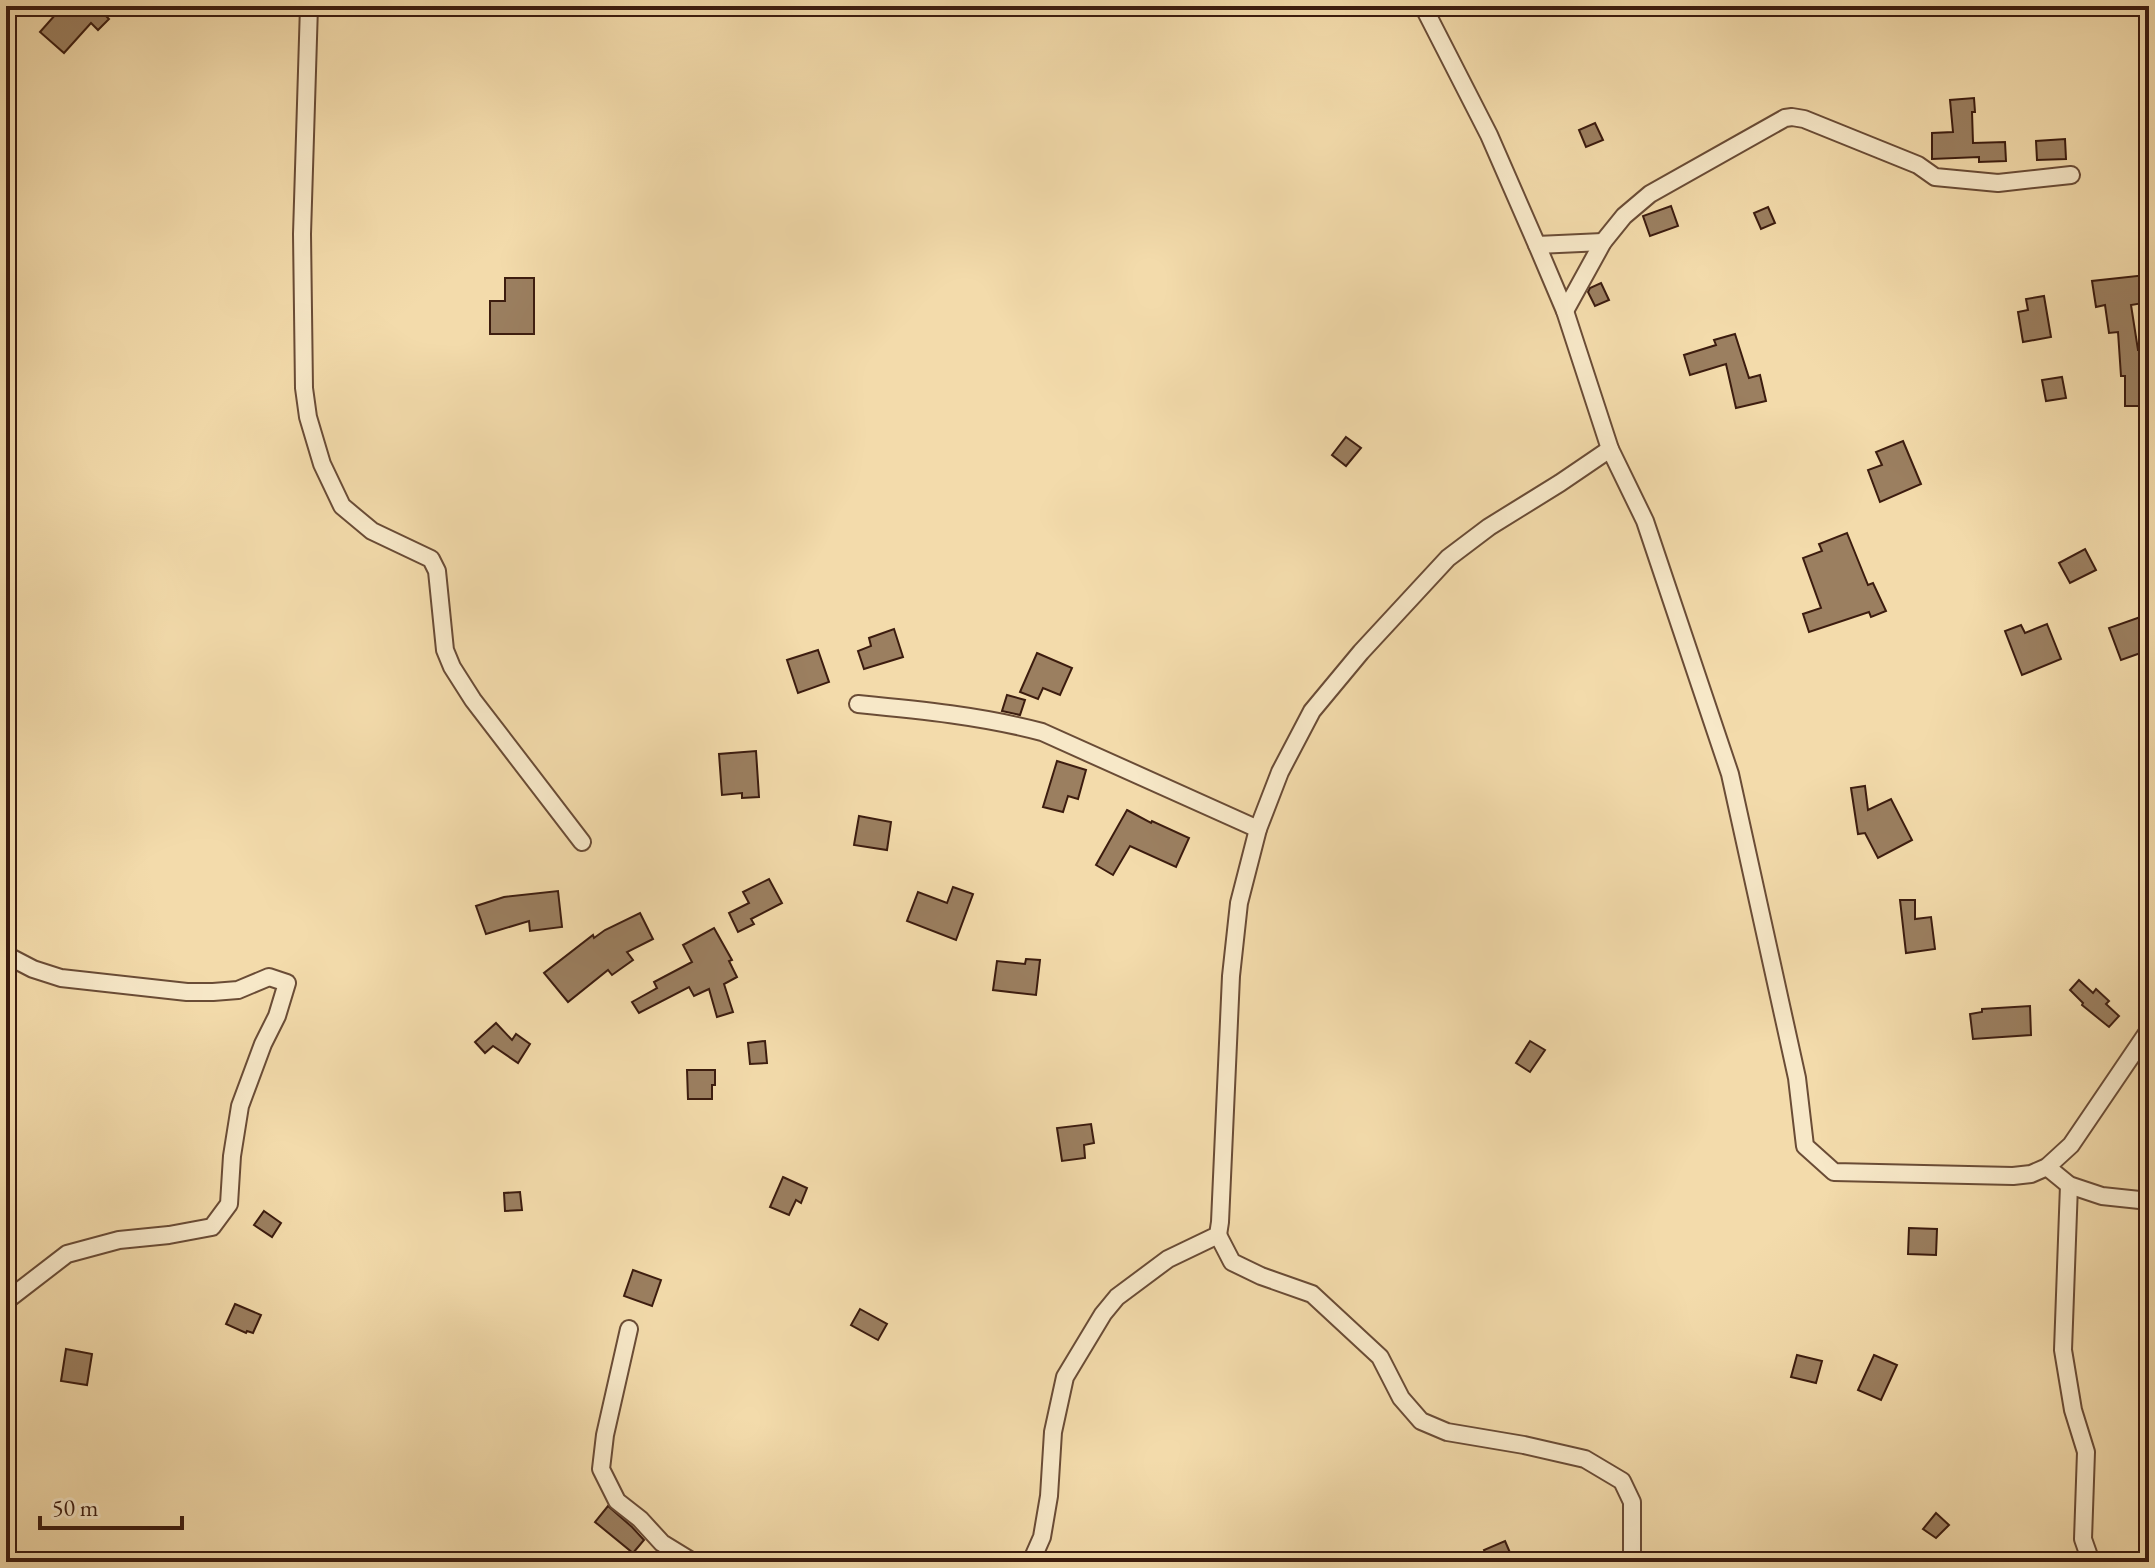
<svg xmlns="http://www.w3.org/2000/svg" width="2155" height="1568" font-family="'EB Garamond',serif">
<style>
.building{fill:#9b7f60;stroke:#3c1c0f;stroke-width:2}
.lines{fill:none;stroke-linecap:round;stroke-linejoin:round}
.street-casing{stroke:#6a4c36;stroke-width:20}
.street{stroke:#f7e8c8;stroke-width:16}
</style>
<rect width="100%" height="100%" fill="#f3dbab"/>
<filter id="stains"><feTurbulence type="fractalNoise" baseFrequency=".0025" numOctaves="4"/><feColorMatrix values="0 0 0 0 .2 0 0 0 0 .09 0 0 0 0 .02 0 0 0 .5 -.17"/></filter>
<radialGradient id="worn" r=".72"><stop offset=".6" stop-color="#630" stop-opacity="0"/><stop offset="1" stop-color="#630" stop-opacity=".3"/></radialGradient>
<!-- building -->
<g class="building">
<path d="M63,6H96L109,19L98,30L91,23L64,53L40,32Z"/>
<path d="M1974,98L1975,112H1972L1973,143L2005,142L2006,161L1979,162V157L1932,159V133L1953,132L1950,100Z"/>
<path d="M1595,123L1603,140L1586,147L1579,130Z"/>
<path d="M2065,139L2066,159L2037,160L2036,141Z"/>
<path d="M1671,206L1678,226L1650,236L1643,216Z"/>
<path d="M1768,207L1775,223L1761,229L1754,213Z"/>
<path d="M2146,275L2149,302L2131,305L2138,350H2143L2145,384H2149V406H2125V376H2121L2118,332L2109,333L2105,305L2096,307L2092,281Z"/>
<path d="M505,278H534V334H490V301H505Z"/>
<path d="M1601,283L1609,300L1595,306L1588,292L1590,288Z"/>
<path d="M2044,296L2051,337L2023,342L2018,312L2028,310L2026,299Z"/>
<path d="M1735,334L1749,378L1760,375L1766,401L1736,408L1726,364L1690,375L1684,355L1716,345L1714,340Z"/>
<path d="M2062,377L2066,398L2046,401L2042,380Z"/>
<path d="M1346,437L1361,448L1346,466L1332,455Z"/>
<path d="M1903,441L1921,484L1880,502L1868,470L1882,465L1876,452Z"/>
<path d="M1847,533L1868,585L1873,583L1886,611L1871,617L1869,612L1809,632L1803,614L1821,608L1803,558L1822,551L1819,544Z"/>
<path d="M2085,549L2096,570L2070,583L2059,563Z"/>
<path d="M2149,614V650L2121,660L2109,628Z"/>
<path d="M2047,624L2061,659L2022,675L2005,631L2021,625L2025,633Z"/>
<path d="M894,629L903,657L864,669L858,651L871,646L869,638Z"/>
<path d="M818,650L829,682L798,693L787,660Z"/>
<path d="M1037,653L1072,668L1060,695L1043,688L1038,699L1020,692Z"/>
<path d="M1007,695L1025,700L1020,715L1002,711Z"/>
<path d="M756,751L759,797L742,798V793L722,795L719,754Z"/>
<path d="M1057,761L1086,770L1078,799L1068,796L1063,812L1043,807Z"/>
<path d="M1865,786L1868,810L1891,799L1912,840L1878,858L1865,833L1858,834L1851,788Z"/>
<path d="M1127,810L1151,823L1152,821L1189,838L1176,867L1130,846L1113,875L1096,865Z"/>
<path d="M859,816L891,822L887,850L854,845Z"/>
<path d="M769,879L782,903L751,919L754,924L738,932L729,913L749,903L743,892Z"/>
<path d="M953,887L973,894L956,940L907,921L918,892L947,903Z"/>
<path d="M558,891L562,927L530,931L529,921L486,934L476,906L504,897Z"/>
<path d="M1900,900H1915V919L1931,917L1935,949L1906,953Z"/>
<path d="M640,913L653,939L627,952L633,960L612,975L608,970L568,1002L544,973L593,935L594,938L605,930Z"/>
<path d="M714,928L732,960L729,961L737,977L724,984L733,1012L717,1017L709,989L694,996L689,987L639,1013L632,1002L657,988L654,982L692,962L683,945Z"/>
<path d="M1026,959L1040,960L1036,995L993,990L997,961L1025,964Z"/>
<path d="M2079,980L2093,993L2096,989L2109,1001L2106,1004L2119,1016L2109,1027L2082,1005L2083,1003L2070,990Z"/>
<path d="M2030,1006L2031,1035L1973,1039L1970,1014L1982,1012V1009Z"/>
<path d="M496,1023L512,1040L516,1034L530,1044L518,1063L493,1046L485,1053L475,1042Z"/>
<path d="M765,1041L767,1063L750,1064L748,1043Z"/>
<path d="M1530,1041L1545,1050L1530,1072L1516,1063Z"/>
<path d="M687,1070H715V1085H712V1099H688Z"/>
<path d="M1091,1124L1094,1143L1084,1145L1085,1158L1062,1161L1057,1128Z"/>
<path d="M783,1177L807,1188L801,1203L796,1200L789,1215L770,1207Z"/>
<path d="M520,1192L522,1210L505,1211L504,1193Z"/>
<path d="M264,1211L281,1223L272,1237L254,1225Z"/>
<path d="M1909,1228L1937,1229L1936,1255L1908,1254Z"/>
<path d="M633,1270L661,1280L652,1306L624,1296Z"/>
<path d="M235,1304L261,1315L253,1333L247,1331L246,1333L226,1324Z"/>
<path d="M860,1309L887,1324L878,1340L851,1325Z"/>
<path d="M66,1349L92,1354L87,1385L61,1381Z"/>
<path d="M1797,1355L1822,1361L1816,1383L1791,1377Z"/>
<path d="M1874,1355L1897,1365L1881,1400L1858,1390Z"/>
<path d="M608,1506L632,1527L644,1540L633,1553L595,1522Z"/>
<path d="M1936,1513L1949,1525L1936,1538L1923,1529Z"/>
<path d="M1505,1541L1514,1562H1489L1484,1550Z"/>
</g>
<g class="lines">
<defs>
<g id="street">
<path d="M309,6L302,234L304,388L308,417L322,464L342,506L372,531L431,559L437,571L445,650L452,667L473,700L582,842"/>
<path d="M1423,6L1489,135L1537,245L1565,311L1610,449L1645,521L1730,774L1797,1078L1805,1146L1834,1172L2013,1176L2031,1174L2047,1167L2071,1145L2149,1030"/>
<path d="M1537,245L1603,242"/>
<path d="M1565,311L1603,242L1624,216L1650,194L1785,118L1792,117L1804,119L1918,165L1935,177L1998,183L2071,175"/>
<path d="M858,704C920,710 982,716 1042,732L1258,829"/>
<path d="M6,955L33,969L61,978L187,992H213L238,990L269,977L287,983L277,1016L263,1044L240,1106L232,1156L229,1204L212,1227L169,1235L119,1240L67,1254L6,1301"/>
<path d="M2047,1167L2069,1185L2102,1196L2149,1201"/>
<path d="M2069,1185L2063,1350L2073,1410L2086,1452L2083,1539L2090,1559L2094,1562"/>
<path d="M1218,1235L1232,1262L1261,1276L1312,1294L1380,1357L1401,1398L1421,1421L1447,1432L1524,1445L1585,1459L1622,1481L1632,1502V1562"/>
<path d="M629,1329L605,1435L601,1469L617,1501L640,1519L662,1543L693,1562"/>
<path d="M1031,1562L1042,1537L1049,1496L1053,1432L1065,1377L1103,1314L1117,1297L1168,1259L1218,1235L1220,1222L1231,976L1239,903L1258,829L1280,772L1312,711L1361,652L1448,558L1489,527L1560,483L1610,449"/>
</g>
</defs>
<!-- street casing -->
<use href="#street" class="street-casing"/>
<!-- street -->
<use href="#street" class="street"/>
</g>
<!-- margin -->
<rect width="2155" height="1568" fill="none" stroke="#f3dbab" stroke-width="32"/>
<rect x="8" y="8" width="2139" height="1552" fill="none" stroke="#3c1c0f" stroke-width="4"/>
<rect x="16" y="16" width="2123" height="1536" fill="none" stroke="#3c1c0f" stroke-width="2"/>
<!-- scale -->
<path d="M40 1516v12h142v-12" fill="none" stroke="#3c1c0f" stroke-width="4"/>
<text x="52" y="1516" font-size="24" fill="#3c1c0f" stroke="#f7e8c8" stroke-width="6" paint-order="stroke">50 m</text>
<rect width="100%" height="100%" filter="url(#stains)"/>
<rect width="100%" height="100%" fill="url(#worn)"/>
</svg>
